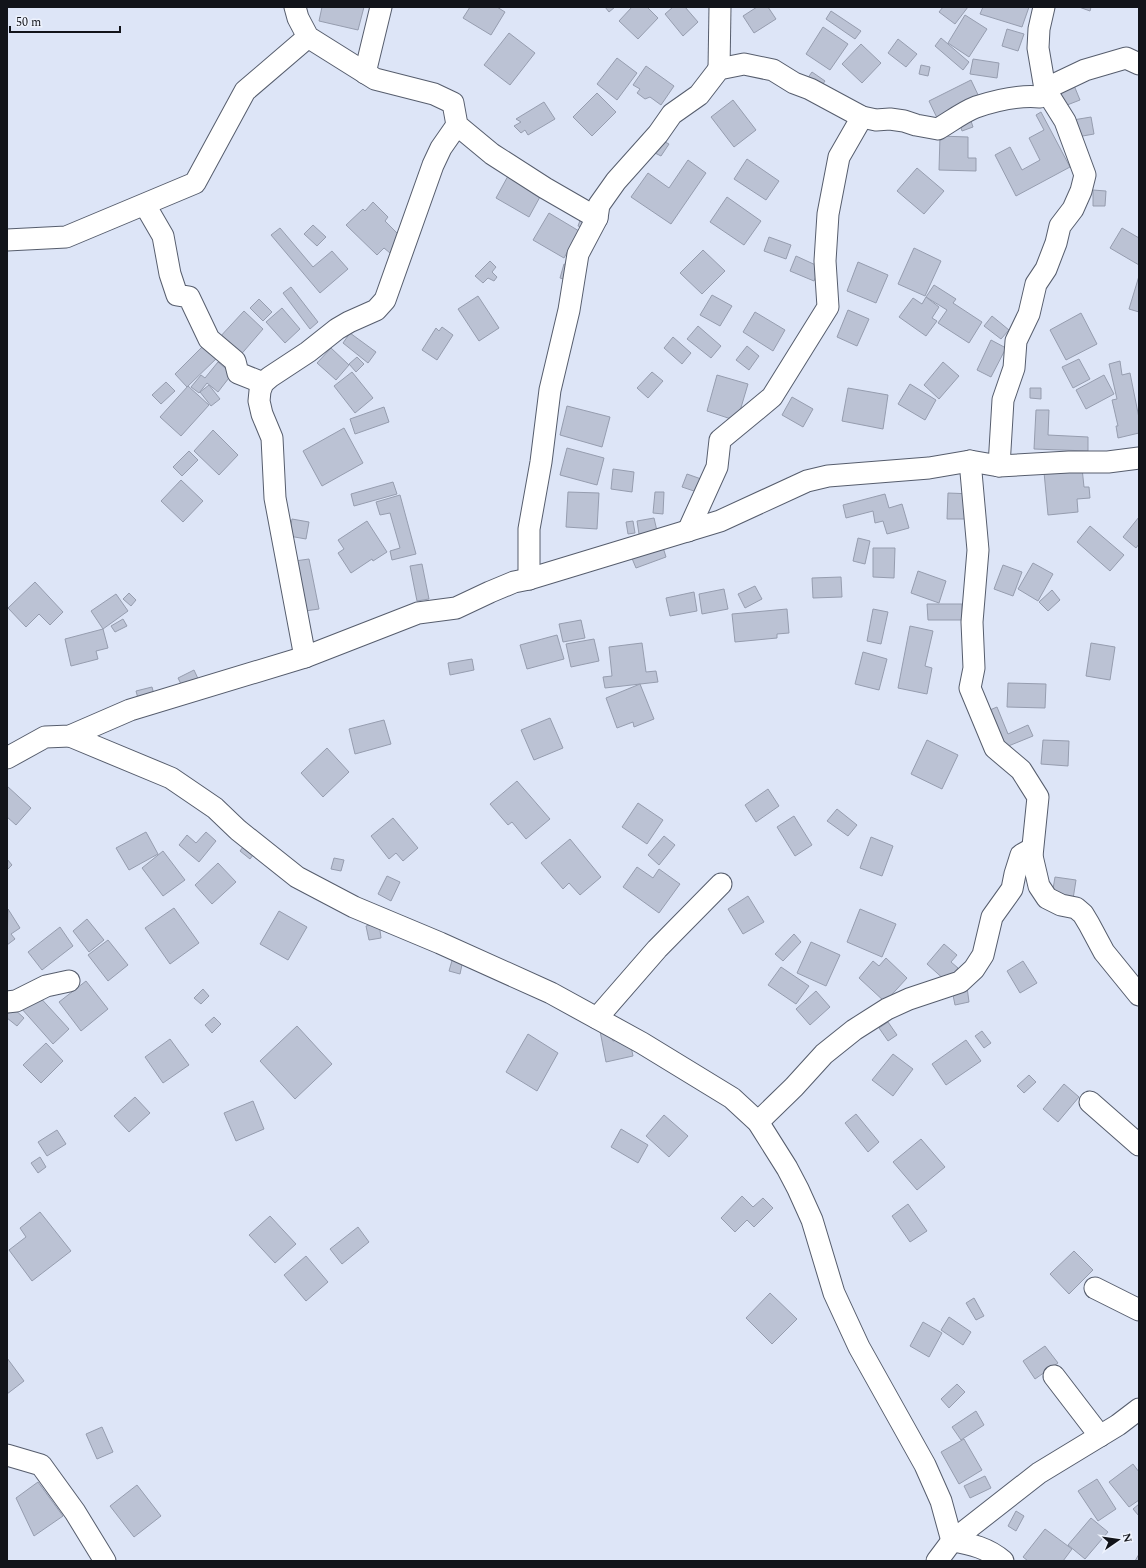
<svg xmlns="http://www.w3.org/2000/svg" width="1146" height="1568" font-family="Spectral,serif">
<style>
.building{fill:#bbc2d4;stroke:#969daf}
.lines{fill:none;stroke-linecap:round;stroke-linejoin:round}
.minor-casing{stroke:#565d6d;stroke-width:23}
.minor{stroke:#fff;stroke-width:21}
</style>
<rect width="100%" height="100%" fill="#dde5f7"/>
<!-- building -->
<g class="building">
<path d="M322,7H364L358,30L319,21Z"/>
<path d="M470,7H497L505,12L491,35L463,18Z"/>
<path d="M605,7H615L609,12Z"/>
<path d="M632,7H647L658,18L638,39L619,21Z"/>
<path d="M673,7H685L698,22L683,36L665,14Z"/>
<path d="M757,7H768L776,19L754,33L743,16Z"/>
<path d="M943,7H968L955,24L939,12Z"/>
<path d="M983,7H1029L1022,27L980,14Z"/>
<path d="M1079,7H1091L1090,11Z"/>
<path d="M831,11L861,31L855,39L826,19Z"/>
<path d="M965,15L987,29L969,57L948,43Z"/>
<path d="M823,27L848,44L830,70L806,54Z"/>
<path d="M1007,29L1024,34L1018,51L1002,46Z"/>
<path d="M509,33L535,53L510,85L484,65Z"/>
<path d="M941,38L969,62L963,70L935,46Z"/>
<path d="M898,39L917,54L906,67L888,53Z"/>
<path d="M861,44L881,63L862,83L842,64Z"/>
<path d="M617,58L637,73L617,100L597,84Z"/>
<path d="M973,59L999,63L997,78L970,74Z"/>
<path d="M921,65L930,67L928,76L919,74Z"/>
<path d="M646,66L674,86L661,105L650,97L645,99L637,93L640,89L633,85Z"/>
<path d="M812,72L825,81L820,88L807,79Z"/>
<path d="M971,80L980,99L938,120L929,101Z"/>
<path d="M1073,83L1080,100L1062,107L1055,90Z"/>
<path d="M597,93L616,112L592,136L573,117Z"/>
<path d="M733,100L756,130L734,147L711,117Z"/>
<path d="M544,102L555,119L528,135L525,130L521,133L514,126L521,122L516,119Z"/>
<path d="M1041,112L1070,167L1016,196L995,155L1010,147L1022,170L1040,160L1029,138L1044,130L1036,115Z"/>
<path d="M1091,117L1094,134L1077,137L1073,120Z"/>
<path d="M970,118L973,127L962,131L959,121Z"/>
<path d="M940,136L968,137V158H976V171L939,170Z"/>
<path d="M663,141L669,144L661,156L655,153Z"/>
<path d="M747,159L779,181L766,200L734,179Z"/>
<path d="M688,160L706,173L671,224L631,197L648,173L669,188Z"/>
<path d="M917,168L944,191L924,214L897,191Z"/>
<path d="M508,176L541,195L529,217L496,198Z"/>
<path d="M1093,190L1106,191L1105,206H1093Z"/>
<path d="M727,197L761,221L744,245L710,222Z"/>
<path d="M373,202L388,217L385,221L403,239L390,253L384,248L377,255L346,225L363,209L365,211Z"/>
<path d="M549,213L579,231L564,258L533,240Z"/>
<path d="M582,215L588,229L578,226Z"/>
<path d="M313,225L326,237L317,246L304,234Z"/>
<path d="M280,228L313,267L332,251L348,269L320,293L271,235Z"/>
<path d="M1122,228L1139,238V265L1110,248Z"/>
<path d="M769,237L791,245L786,259L764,251Z"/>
<path d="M914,248L941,261L925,296L898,284Z"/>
<path d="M703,250L725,271L702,294L680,273Z"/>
<path d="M796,256L820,267L814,281L790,271Z"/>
<path d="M490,261L496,267L492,272L497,277L494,281L488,278L483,283L475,276Z"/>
<path d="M858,262L888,275L876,303L847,291Z"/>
<path d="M564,264L575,267L571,281L560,278Z"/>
<path d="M1139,276V312L1129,309Z"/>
<path d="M934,285L956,299L953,303L982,322L969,343L938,323L947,310L926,297Z"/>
<path d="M291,287L318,322L310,329L283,293Z"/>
<path d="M712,295L732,306L720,326L700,315Z"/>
<path d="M478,296L499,328L479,341L458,309Z"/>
<path d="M926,297L939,307L932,318L937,321L926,336L899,317L913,298L922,304Z"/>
<path d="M259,299L272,312L263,321L250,308Z"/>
<path d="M282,308L300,329L285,343L266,322Z"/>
<path d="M848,310L869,319L857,346L837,337Z"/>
<path d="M244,311L263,329L238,358L218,339Z"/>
<path d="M755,312L785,330L773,351L743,332Z"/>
<path d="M1081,313L1097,344L1066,360L1050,330Z"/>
<path d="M992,316L1009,330L1001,339L984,326Z"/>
<path d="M698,326L721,346L711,358L687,339Z"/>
<path d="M442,327L453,335L437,360L422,350L436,328L439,331Z"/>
<path d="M350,333L376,352L368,363L343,343Z"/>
<path d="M673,337L691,353L682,364L664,348Z"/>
<path d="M991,340L1006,348L991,377L977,370Z"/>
<path d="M206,343L219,356L187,387L175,374Z"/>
<path d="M747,346L759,356L749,370L736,360Z"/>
<path d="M331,348L349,365L336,380L317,363Z"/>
<path d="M357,357L364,364L356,372L349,364Z"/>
<path d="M1079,359L1090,379L1073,388L1062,367Z"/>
<path d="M1120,361L1122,375L1130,373L1139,418V433L1118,438L1116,426H1118L1112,400L1117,399L1109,364Z"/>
<path d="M218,362L232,374L218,392L207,383L199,393L191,387L201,375L205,378Z"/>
<path d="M943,362L959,376L939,399L924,385Z"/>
<path d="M352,372L373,398L355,413L334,386Z"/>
<path d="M652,372L663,381L648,398L637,388Z"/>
<path d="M717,375L748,384L737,421L707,411Z"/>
<path d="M1104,375L1114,394L1086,409L1076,390Z"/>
<path d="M166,382L175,391L161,404L152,395Z"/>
<path d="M910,384L936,400L925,420L898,404Z"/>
<path d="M209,385L220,399L211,406L200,392Z"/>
<path d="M188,386L209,405L181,436L160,417Z"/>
<path d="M848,388L888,395L883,429L842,421Z"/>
<path d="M1030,388H1041V399L1030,398Z"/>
<path d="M792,397L813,409L803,427L782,415Z"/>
<path d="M567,406L610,417L602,447L560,435Z"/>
<path d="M384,407L389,422L355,434L350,419Z"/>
<path d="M1036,410H1049L1048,435L1088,437V451L1034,449Z"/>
<path d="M344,428L363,463L322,486L303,451Z"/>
<path d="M213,430L238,455L219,475L194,451Z"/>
<path d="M567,448L604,458L597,485L560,475Z"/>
<path d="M189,451L198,460L182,476L173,467Z"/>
<path d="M1082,468L1084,487H1089L1090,498L1077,499L1078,512L1048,515L1044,472Z"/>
<path d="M613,469L634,472L632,492L611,489Z"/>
<path d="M687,474L704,480L700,493L682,487Z"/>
<path d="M181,480L203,501L183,522L161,501Z"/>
<path d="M393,482L397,494L354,506L351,494Z"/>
<path d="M568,492L599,493L597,529L566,527Z"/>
<path d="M655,492H664L663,514L653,513Z"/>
<path d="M948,493L973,494L972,519H947Z"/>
<path d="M885,494L889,508L902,504L909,528L887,534L883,521L875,523L873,511L846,518L843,505Z"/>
<path d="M400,495L416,554L392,560L390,551L400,548L390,513L380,515L376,502Z"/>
<path d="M1139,517V544L1136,548L1123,537Z"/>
<path d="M654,518L657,531L639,534L637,521Z"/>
<path d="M292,519L309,522L306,539L289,536Z"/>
<path d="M367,521L387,552L373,561L372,559L351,573L338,553L344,549L338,540Z"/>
<path d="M633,521L635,533L628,534L626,522Z"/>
<path d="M1090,526L1124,555L1110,571L1077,542Z"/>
<path d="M858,538L870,541L865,564L853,561Z"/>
<path d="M662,544L666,557L636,568L631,556Z"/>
<path d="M873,548H895L894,578L873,577Z"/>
<path d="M309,559L319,609L305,611L295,561Z"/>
<path d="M1033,563L1053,574L1038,601L1018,589Z"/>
<path d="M422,564L429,599L417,601L410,566Z"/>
<path d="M1003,565L1022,572L1013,596L994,589Z"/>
<path d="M918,571L946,581L939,603L911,593Z"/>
<path d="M841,577L842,597L813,598L812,578Z"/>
<path d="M35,582L63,612L50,625L39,614L26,627L8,608Z"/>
<path d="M755,586L762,599L745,608L738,594Z"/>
<path d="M724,589L728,609L702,614L699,594Z"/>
<path d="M1052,590L1060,600L1048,611L1039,602Z"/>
<path d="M694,592L697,611L670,616L666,598Z"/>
<path d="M129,593L136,600L131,606L123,599Z"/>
<path d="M116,594L128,611L103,629L91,611Z"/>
<path d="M927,604H962V620H928Z"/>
<path d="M787,609L789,633L777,634V638L735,642L732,614Z"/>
<path d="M873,609L888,612L881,644L867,641Z"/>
<path d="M123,619L127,626L115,632L111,626Z"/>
<path d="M581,620L585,638L563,642L559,624Z"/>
<path d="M910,626L933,631L925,666L932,668L927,694L898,688Z"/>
<path d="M103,629L108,648L96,651L98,659L71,666L65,639Z"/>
<path d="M557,635L564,659L527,669L520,645Z"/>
<path d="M594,639L599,661L571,667L566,644Z"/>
<path d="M642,643L646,672L656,671L658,682L605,688L603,677L612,676L609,647Z"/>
<path d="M1091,643L1115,647L1110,680L1086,676Z"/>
<path d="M863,652L887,659L879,690L855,684Z"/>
<path d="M472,659L474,670L450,675L448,663Z"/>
<path d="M194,670L200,683L184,690L178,678Z"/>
<path d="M1008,683L1046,684L1045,708L1007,707Z"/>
<path d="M640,684L654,719L634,727L633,722L617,728L606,698Z"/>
<path d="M152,687L155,698L139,702L136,691Z"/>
<path d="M997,707L1008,734L1028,725L1033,736L1001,749L985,712Z"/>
<path d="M550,718L563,748L534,760L521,730Z"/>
<path d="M384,720L391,744L355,754L349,729Z"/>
<path d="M927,740L958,755L942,789L911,774Z"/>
<path d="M1043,740L1069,741L1068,766L1041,764Z"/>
<path d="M327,748L349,772L323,797L301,773Z"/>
<path d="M517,781L550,819L526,839L512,822L508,825L490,804Z"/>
<path d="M7,786L31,808L16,825L7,817Z"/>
<path d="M768,789L779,806L756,822L745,805Z"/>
<path d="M638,803L663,820L647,844L622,827Z"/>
<path d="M837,809L857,825L848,836L827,821Z"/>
<path d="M794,816L812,845L795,856L777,827Z"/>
<path d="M393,818L418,848L403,861L396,853L389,859L371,836Z"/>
<path d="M146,832L158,854L129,870L116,848Z"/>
<path d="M206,832L216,841L199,862L179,845L187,835L196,843Z"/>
<path d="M664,836L675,845L659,865L648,855Z"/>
<path d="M871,837L893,846L882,876L860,868Z"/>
<path d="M570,839L601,877L580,895L569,883L563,889L541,863Z"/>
<path d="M246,843L256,851L250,859L240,851Z"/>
<path d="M163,851L185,880L163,896L142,868Z"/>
<path d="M334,858L344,860L341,871L331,869Z"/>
<path d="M7,859L12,865L7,870Z"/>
<path d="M218,863L236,882L212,904L195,885Z"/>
<path d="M637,867L653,878L659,869L680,884L659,913L623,887Z"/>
<path d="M387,876L400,882L391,901L378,894Z"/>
<path d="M1055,877L1076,880L1073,899L1052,895Z"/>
<path d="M748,896L764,922L743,934L728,909Z"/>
<path d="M174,908L199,943L170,964L145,928Z"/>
<path d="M8,909L20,928L11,934L15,939L7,945Z"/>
<path d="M860,909L896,924L882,957L847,942Z"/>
<path d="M279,911L307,927L288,960L260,944Z"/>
<path d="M87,919L104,940L89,952L73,931Z"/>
<path d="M379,923L381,938L369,940L366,926Z"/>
<path d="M60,927L73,946L42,970L28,952Z"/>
<path d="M794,934L801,942L783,961L775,954Z"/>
<path d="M108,940L128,965L108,981L88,955Z"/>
<path d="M811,942L840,955L826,986L797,973Z"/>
<path d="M944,944L957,955L951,962L958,968L947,982L927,964Z"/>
<path d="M453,957L463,960L460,974L449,971Z"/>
<path d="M886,958L907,978L885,1002L859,978L873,961L879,966Z"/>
<path d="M1023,961L1037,983L1020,993L1007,971Z"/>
<path d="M781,967L809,986L796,1004L768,985Z"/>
<path d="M86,981L108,1009L81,1031L59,1002Z"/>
<path d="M967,987L969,1002L955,1005L952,990Z"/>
<path d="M203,989L209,996L201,1004L194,998Z"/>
<path d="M816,991L830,1007L810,1025L796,1009Z"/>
<path d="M36,993L69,1029L53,1044L21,1008Z"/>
<path d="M12,1007L24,1018L17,1026L7,1018V1012Z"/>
<path d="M214,1017L221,1024L212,1033L205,1025Z"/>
<path d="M888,1022L897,1035L888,1041L879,1028Z"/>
<path d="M297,1026L332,1064L295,1099L260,1061Z"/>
<path d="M610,1029L613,1041L629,1037L633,1056L606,1062L600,1031Z"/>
<path d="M982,1031L991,1043L984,1048L975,1036Z"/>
<path d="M528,1034L558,1053L537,1091L506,1072Z"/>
<path d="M170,1039L189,1065L163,1083L145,1057Z"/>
<path d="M966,1040L981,1061L946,1085L932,1064Z"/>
<path d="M46,1043L63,1061L41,1083L23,1065Z"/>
<path d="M893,1054L913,1069L893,1096L872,1080Z"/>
<path d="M1029,1075L1036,1082L1024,1093L1017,1086Z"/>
<path d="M1064,1084L1079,1097L1058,1122L1043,1109Z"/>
<path d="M135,1097L150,1113L129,1132L114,1116Z"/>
<path d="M253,1101L264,1129L236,1141L224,1113Z"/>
<path d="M856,1114L879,1142L868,1152L845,1123Z"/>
<path d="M664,1115L688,1136L669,1157L646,1136Z"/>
<path d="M621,1129L648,1145L638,1163L611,1147Z"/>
<path d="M57,1130L66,1144L47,1156L38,1142Z"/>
<path d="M921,1139L945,1167L917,1190L893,1162Z"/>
<path d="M40,1157L46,1167L38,1173L31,1163Z"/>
<path d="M742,1196L753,1207L763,1198L773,1208L754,1227L747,1220L735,1232L721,1218Z"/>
<path d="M908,1204L927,1231L910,1242L892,1216Z"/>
<path d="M40,1212L71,1251L32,1281L9,1250L26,1237L20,1228Z"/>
<path d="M270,1216L296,1244L275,1263L249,1235Z"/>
<path d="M358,1227L369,1242L342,1264L330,1249Z"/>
<path d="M1074,1251L1093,1270L1069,1294L1050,1274Z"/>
<path d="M306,1256L328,1282L306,1301L284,1275Z"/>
<path d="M770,1293L797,1319L772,1344L746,1318Z"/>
<path d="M974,1298L984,1316L976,1320L966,1303Z"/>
<path d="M949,1317L971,1332L963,1345L941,1330Z"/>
<path d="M923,1322L942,1333L929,1357L910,1346Z"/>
<path d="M1045,1346L1058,1363L1035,1379L1023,1361Z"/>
<path d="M7,1358L24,1381L7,1394Z"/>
<path d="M957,1384L965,1392L949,1408L941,1399Z"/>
<path d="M976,1411L984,1425L961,1440L952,1427Z"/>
<path d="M102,1427L113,1452L97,1459L86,1434Z"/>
<path d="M964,1439L982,1470L959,1484L941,1452Z"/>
<path d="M1133,1464L1139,1472V1500L1129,1507L1109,1482Z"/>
<path d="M985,1476L991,1488L970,1498L964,1486Z"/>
<path d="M1097,1479L1116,1509L1098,1521L1078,1491Z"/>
<path d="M38,1482L63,1516L34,1536L16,1498Z"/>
<path d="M137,1485L161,1516L134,1537L110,1506Z"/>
<path d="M1139,1504V1516L1133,1509Z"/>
<path d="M1016,1511L1024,1516L1016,1531L1008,1526Z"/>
<path d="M1091,1518L1108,1532L1085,1559L1068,1545Z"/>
<path d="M1045,1529L1072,1549L1063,1561H1028L1023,1557Z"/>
<path d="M1139,1554V1561H1135Z"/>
</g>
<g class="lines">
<defs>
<g id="minor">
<path d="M295,7L298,18L308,37L375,79L434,94L453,103L457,125L492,154L545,188L597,218"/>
<path d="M719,69L720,7"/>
<path d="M365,73L381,7"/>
<path d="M145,205L163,236L170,274L177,295L189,297L209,339L235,361L238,373L263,383"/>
<path d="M7,240L66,237L195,183L245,91L308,37"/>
<path d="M970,461L978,550L972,622L974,668L970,688L995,748L1021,770L1038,797L1032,856L1039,886L1047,898L1061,905L1076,908L1083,914L1089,924L1104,952L1139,995"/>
<path d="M999,466L1003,400L1014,368L1016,341L1029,314L1036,284L1046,269L1056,243L1060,226L1073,209L1081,191L1085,175L1065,121L1045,89L1038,48L1039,29L1044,7"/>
<path d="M688,531L717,467L720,440L772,397L828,307L825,261L828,214L839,157L862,117"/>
<path d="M529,579V529L541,462L550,390L569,310L578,254L597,218L599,205L616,181L658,134L672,114L699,95L719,69L744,64L773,70L794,83L810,89L862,117L876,120L890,119L904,121L916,125L938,129C950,122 963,112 976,107C994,101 1020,95 1040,97L1045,89L1085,70L1126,58L1139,64"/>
<path d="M305,657L275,498L272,438L262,414L259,401L260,391L263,383L270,377L308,352L337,329L349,322L376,310L385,300L433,165L441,148L457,125"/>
<path d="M70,736L171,778L215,808L238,830L297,877L354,907L440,943L551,993L642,1043L732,1098L758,1122L787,1168L798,1189L812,1220L834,1293L859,1347L925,1465L941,1501L952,1541C971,1544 988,1548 1003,1561"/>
<path d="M7,758L45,737L70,736L130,710L305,657L418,613L456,608L490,592L514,582L529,579L720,521L807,481L828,476L929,468L970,461L999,466L1069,462H1108L1139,458"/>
<path d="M7,1002L16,1001L46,986L69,981"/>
<path d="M597,1018L657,949L721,884"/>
<path d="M1090,1102L1139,1145"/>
<path d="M758,1122L794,1087L824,1054L854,1030L887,1009L909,999L960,982L974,969L983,955L992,917L1012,889L1015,874L1021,855L1028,851L1032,856"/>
<path d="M1095,1288L1139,1310"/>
<path d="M1054,1376L1100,1436"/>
<path d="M7,1455L41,1465L75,1512L105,1561"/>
<path d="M937,1561L952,1541L1039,1473L1118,1425L1139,1409"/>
</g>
</defs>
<!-- minor casing -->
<use href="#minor" class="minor-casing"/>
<!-- minor -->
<use href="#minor" class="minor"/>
</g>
<!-- border -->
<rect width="1146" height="1568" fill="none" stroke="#12141a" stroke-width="16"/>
<!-- north arrow -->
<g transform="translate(1118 1540) rotate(77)" stroke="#edf2fd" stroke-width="3" paint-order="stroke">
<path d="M0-3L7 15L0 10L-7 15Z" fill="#12141a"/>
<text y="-6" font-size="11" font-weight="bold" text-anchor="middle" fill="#12141a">N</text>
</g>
<!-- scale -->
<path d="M10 26v6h110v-6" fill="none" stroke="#12141a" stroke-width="2"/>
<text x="16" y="26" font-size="12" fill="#12141a" stroke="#edf2fd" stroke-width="3" paint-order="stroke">50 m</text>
</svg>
